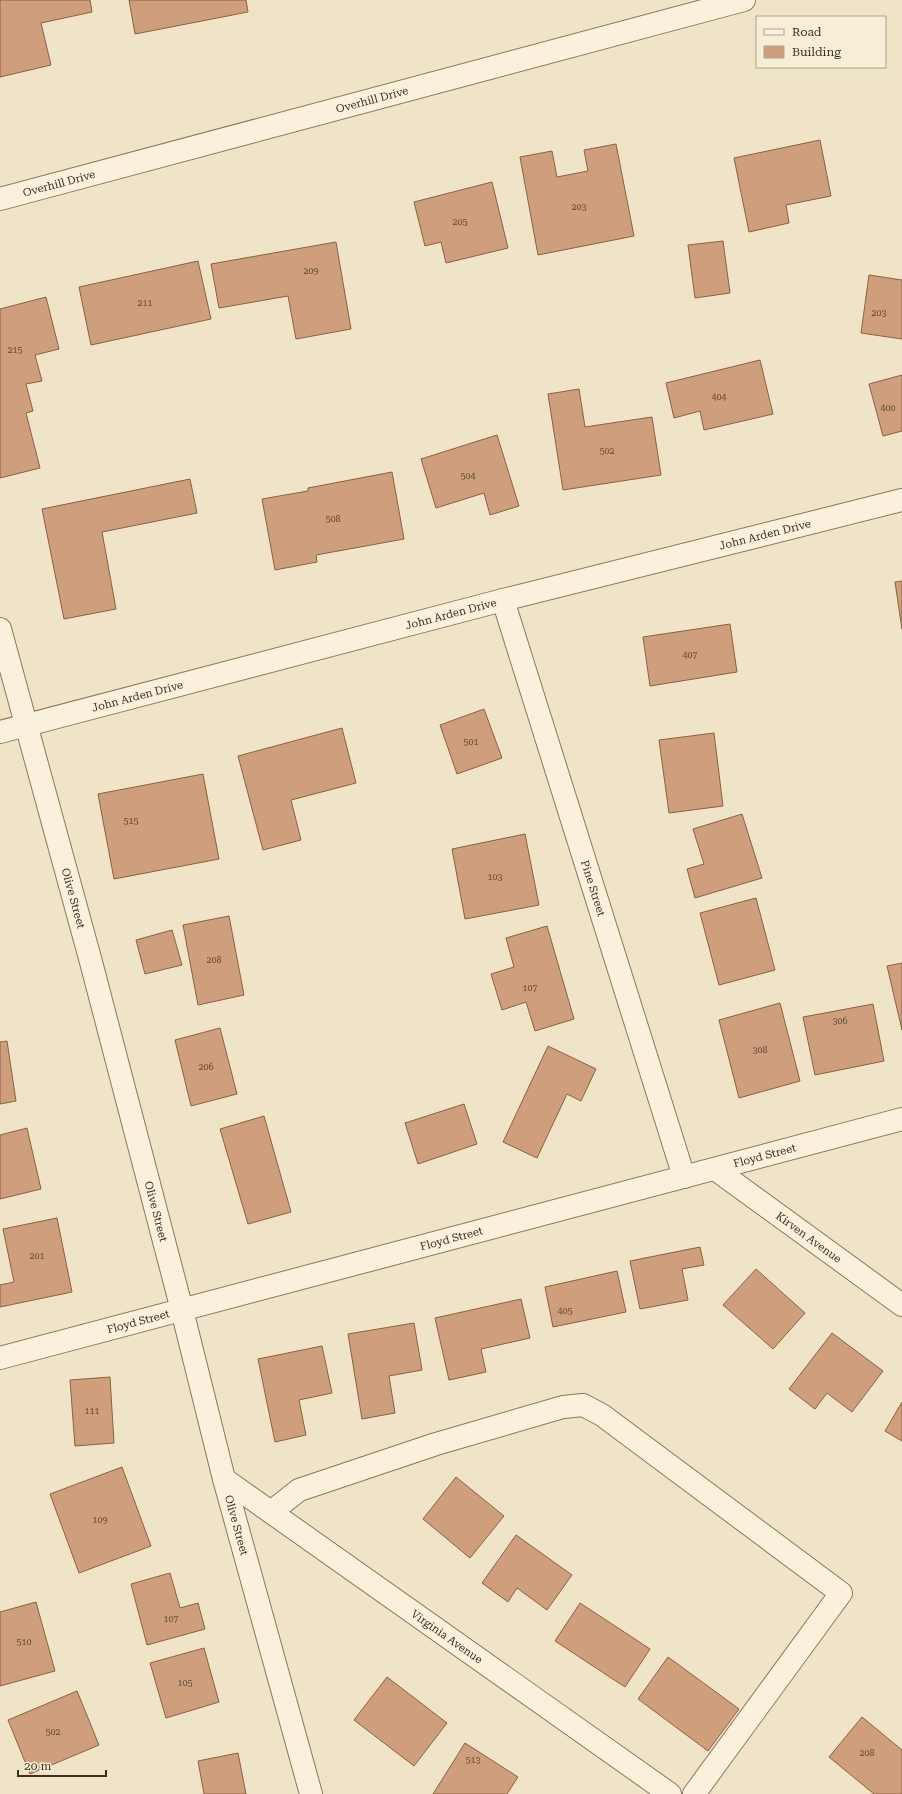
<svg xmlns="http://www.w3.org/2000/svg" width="902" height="1794" font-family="'Roboto Serif',serif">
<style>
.building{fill:#cf9f7d;stroke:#8d5f41}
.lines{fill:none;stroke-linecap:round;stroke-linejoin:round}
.minor-casing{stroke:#8d765c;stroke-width:24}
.minor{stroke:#faf1dc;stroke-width:22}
.labels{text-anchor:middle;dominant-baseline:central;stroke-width:3;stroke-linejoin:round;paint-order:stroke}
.number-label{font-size:9px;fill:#624a37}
.street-label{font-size:11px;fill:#3d2e20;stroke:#f7eed8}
</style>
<rect width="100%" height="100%" fill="#f0e4c8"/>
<!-- building -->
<g class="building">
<path d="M0,0H90L92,12L41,23L51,65L0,77Z"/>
<path d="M129,0H246L248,12L135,34Z"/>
<path d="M820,140L831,196L786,205L789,223L749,232L734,158Z"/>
<path d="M616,144L634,236L538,255L520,157L552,151L557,177L588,171L584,150Z"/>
<path d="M492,182L508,248L446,263L441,242L425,246L414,202Z"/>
<path d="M723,241L730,293L695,298L688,245Z"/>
<path d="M336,242L351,329L296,339L288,296L219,308L211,264Z"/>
<path d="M198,261L211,319L91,345L79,287Z"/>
<path d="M869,275L902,280V339L861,333Z"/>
<path d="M46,297L59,349L35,355L42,381L26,384L33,411L26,413L40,468L0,478V309Z"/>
<path d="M760,360L773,414L704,430L700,411L674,418L666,383Z"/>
<path d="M902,375V431L883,436L869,384Z"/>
<path d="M579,389L585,427L652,417L661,475L563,490L548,394Z"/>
<path d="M497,435L519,506L490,515L484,493L436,508L421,459Z"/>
<path d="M392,472L404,539L316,555L317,562L275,570L262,499L308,491V488Z"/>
<path d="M190,479L197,513L102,532L116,609L64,619L42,509Z"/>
<path d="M902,581V629L895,582Z"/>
<path d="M730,624L737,672L650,686L643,637Z"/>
<path d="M484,709L502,758L457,774L440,725Z"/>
<path d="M342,728L356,783L291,800L301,840L263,850L238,756Z"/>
<path d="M714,733L723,806L669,813L659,740Z"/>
<path d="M203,774L219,859L114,879L98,794Z"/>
<path d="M742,814L762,878L695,898L687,869L704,864L693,829Z"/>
<path d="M525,834L539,905L465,919L452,849Z"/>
<path d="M756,898L775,970L719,985L700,913Z"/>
<path d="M229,916L244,995L198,1005L183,925Z"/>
<path d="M547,926L574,1019L535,1031L526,1002L502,1010L491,974L514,967L506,938Z"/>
<path d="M172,930L182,965L145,974L136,940Z"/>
<path d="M902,963V1030L887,966Z"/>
<path d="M780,1003L800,1081L739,1098L719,1020Z"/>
<path d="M873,1004L884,1061L815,1075L803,1017Z"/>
<path d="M220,1028L237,1094L191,1106L175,1040Z"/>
<path d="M7,1041L16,1101L0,1104V1042Z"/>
<path d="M548,1046L596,1069L581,1101L567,1094L537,1158L503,1142Z"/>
<path d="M464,1104L477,1144L418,1164L405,1123Z"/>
<path d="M264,1116L291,1212L248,1224L220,1129Z"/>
<path d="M27,1128L41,1189L0,1199V1135Z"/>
<path d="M57,1218L72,1292L0,1307V1285L14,1282L3,1229Z"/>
<path d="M700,1247L704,1265L682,1269L688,1300L640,1309L630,1261Z"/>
<path d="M756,1269L805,1313L773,1349L723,1305Z"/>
<path d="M617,1271L626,1312L553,1327L545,1287Z"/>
<path d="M521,1299L530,1338L481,1349L486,1372L449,1380L435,1318Z"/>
<path d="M414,1323L422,1370L389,1376L395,1413L362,1419L348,1334Z"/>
<path d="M832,1333L883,1371L852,1412L827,1393L815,1409L789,1389Z"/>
<path d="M322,1346L332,1393L299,1400L306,1435L275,1442L258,1359Z"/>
<path d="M110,1377L114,1443L75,1446L70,1380Z"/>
<path d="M902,1402V1441L885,1431Z"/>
<path d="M122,1467L151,1546L79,1573L50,1494Z"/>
<path d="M456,1477L504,1516L470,1558L423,1519Z"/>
<path d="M516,1535L572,1575L547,1610L517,1588L508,1602L482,1583Z"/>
<path d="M170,1573L180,1608L198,1603L205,1629L147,1645L131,1584Z"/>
<path d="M36,1602L55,1671L0,1686V1612Z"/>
<path d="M580,1603L650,1649L625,1687L555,1641Z"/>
<path d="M204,1648L219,1702L166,1718L150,1663Z"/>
<path d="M668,1657L739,1709L708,1751L638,1699Z"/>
<path d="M387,1677L447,1723L414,1766L354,1720Z"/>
<path d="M77,1691L99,1745L30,1774L8,1720Z"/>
<path d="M862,1717L902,1750V1794H874L829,1757Z"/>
<path d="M465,1743L518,1777L507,1794H433Z"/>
<path d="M238,1753L246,1794H204L198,1761Z"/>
</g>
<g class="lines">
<defs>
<g id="minor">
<path id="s1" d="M0,199L744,0"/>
<path id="s2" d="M503,600L684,1177"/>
<path id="s3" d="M0,629L91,962L182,1310L224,1479L311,1794"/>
<path id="s4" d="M0,732L503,600L902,500"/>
<path id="s5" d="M715,1169L902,1305"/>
<path id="s6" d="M0,1358L902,1119"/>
<path id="s7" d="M224,1479L670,1794"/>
<path d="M271,1512L299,1490L436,1444L563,1407L583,1405L602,1415L841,1593L694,1794"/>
</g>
</defs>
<!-- minor casing -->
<use href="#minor" class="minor-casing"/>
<!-- minor -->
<use href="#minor" class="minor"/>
</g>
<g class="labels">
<!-- number labels -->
<g class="number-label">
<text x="579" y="207">203</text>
<text x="460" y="222">205</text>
<text x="311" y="271">209</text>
<text x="145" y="303">211</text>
<text x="879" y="313">203</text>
<text x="15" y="350">215</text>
<text x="719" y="397">404</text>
<text x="888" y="408">400</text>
<text x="607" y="451">502</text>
<text x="468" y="476">504</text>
<text x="333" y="519">508</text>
<text x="690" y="655">407</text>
<text x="471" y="742">501</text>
<text x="131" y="821">515</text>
<text x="495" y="877">103</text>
<text x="214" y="960">208</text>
<text x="530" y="988">107</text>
<text x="840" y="1021">306</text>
<text x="760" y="1050">308</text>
<text x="206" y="1067">206</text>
<text x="37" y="1256">201</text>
<text x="565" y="1311">405</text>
<text x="92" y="1411">111</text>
<text x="100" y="1520">109</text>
<text x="171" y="1619">107</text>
<text x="24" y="1642">510</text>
<text x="185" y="1683">105</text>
<text x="53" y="1732">502</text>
<text x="867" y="1753">208</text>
<text x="473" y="1760">513</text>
</g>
<!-- street labels -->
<g class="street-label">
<text stroke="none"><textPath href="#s1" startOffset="385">Overhill Drive</textPath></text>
<text stroke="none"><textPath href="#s1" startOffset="61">Overhill Drive</textPath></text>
<text stroke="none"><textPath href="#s4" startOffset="790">John Arden Drive</textPath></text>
<text stroke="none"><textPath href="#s4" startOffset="466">John Arden Drive</textPath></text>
<text stroke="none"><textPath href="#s4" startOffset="142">John Arden Drive</textPath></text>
<text stroke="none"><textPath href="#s2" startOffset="302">Pine Street</textPath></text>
<text stroke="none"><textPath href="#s3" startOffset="279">Olive Street</textPath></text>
<text stroke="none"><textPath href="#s6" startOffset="791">Floyd Street</textPath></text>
<text stroke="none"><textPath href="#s3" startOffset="603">Olive Street</textPath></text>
<text stroke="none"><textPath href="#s5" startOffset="116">Kirven Avenue</textPath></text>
<text stroke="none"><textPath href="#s6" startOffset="467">Floyd Street</textPath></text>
<text stroke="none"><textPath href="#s6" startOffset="143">Floyd Street</textPath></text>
<text stroke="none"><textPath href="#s3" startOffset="927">Olive Street</textPath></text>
<text stroke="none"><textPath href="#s7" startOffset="273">Virginia Avenue</textPath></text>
</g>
</g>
<!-- legend -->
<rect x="756" y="16" width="130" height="52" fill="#f7eed8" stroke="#ada18e"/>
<rect x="764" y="29" width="20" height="6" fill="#faf1dc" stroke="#ada18e"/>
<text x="792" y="36" font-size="12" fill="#3d2e20">Road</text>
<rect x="764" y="46" width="20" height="12" fill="#cf9f7d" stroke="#ada18e"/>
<text x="792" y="56" font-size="12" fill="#3d2e20">Building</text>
<!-- scale -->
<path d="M18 1770v6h88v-6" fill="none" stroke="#3d2e20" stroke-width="2"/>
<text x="24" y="1770" font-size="12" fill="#3d2e20" stroke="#f7eed8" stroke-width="3" paint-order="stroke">20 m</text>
</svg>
